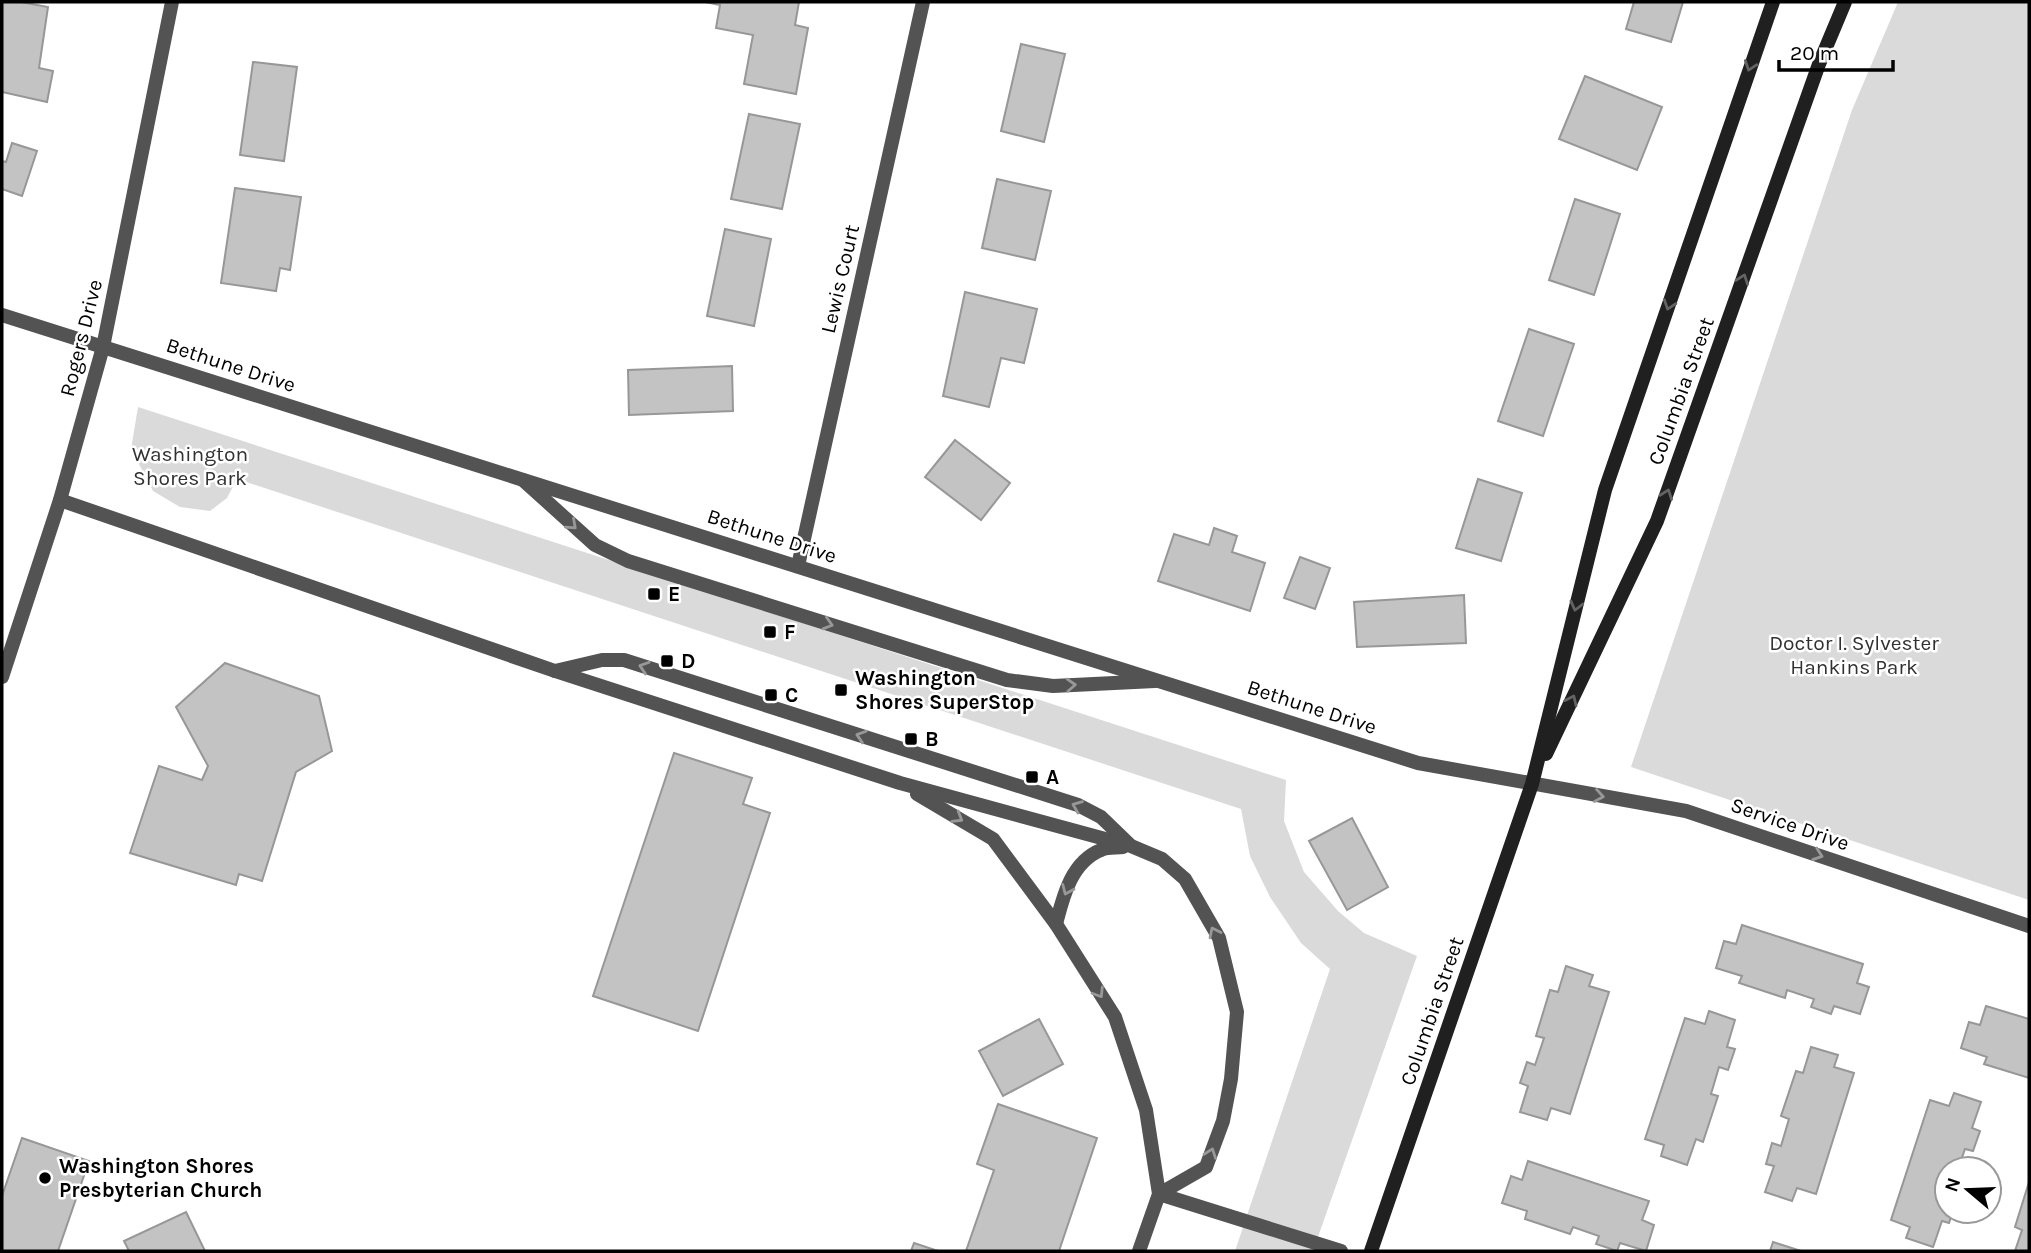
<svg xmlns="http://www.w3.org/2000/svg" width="2031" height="1253" font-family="Karla,sans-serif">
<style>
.green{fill:#dadada}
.building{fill:#c3c3c3;stroke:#979797;stroke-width:2}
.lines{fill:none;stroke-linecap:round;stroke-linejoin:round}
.lane{stroke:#535353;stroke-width:14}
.street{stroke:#535353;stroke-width:14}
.secondary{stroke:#202020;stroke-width:14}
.oneway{stroke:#636363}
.oneway2{stroke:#989898}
.poi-dot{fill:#000;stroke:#fff;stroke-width:2.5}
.labels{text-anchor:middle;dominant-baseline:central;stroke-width:5;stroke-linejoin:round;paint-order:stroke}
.street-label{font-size:21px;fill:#000;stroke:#fff}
.park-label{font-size:21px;fill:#313131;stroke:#fff}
.poi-label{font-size:21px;font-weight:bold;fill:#000;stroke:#fff;text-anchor:start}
</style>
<rect width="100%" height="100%" fill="#fff"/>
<!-- green -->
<g class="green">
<path d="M1898,2H2029V900L1631,767L1852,110Z"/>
<path d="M138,407L1286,780L1284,821L1304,872L1338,911L1364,933L1417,956L1313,1251H1235L1330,969L1301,943L1270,897L1250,856L1241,809L237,479L227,498L210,511L180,507L153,491L131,449Z"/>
</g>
<!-- building -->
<g class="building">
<path d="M2,2H21L48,7L39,68L53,71L47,102L2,92Z"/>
<path d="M705,2H799L795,25L808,28L796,94L744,84L753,35L716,28L720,5Z"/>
<path d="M1634,2H1683L1671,42L1626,29Z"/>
<path d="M1021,44L1065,54L1044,142L1001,131Z"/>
<path d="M253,62L297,67L284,161L240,155Z"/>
<path d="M1585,76L1662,107L1637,170L1559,139Z"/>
<path d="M749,114L800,124L782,209L731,199Z"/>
<path d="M12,143L37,151L22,196L2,189V161L6,162Z"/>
<path d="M997,179L1051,191L1035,260L982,248Z"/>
<path d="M235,188L301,197L290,270L280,268L276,291L221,283Z"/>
<path d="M1575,199L1620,214L1594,295L1549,280Z"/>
<path d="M725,229L771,239L754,326L707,316Z"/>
<path d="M965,292L1037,309L1024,363L1001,358L989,407L943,396Z"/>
<path d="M1529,329L1574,344L1543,436L1498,421Z"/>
<path d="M732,366L733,411L629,415L628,370Z"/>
<path d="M955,440L1010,483L981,520L925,477Z"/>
<path d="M1478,479L1522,493L1501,561L1456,548Z"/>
<path d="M1214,528L1237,536L1232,552L1265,563L1250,611L1158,581L1174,534L1209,545Z"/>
<path d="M1300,557L1330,568L1315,609L1284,598Z"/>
<path d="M1464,595L1466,643L1357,647L1354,602Z"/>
<path d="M225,663L319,696L332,751L296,772L262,881L239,874L236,885L130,853L159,766L202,780L208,766L176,707Z"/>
<path d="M674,753L752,778L743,804L770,813L698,1031L593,996Z"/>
<path d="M1352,818L1388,887L1347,910L1309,841Z"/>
<path d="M1742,925L1863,964L1857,983L1869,987L1860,1014L1834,1006L1831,1014L1811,1007L1814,999L1787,990L1785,998L1739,983L1742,976L1716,968L1724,941L1736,944Z"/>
<path d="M1566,966L1593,975L1589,986L1609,992L1570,1114L1551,1108L1547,1120L1520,1112L1528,1086L1520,1083L1527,1062L1535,1065L1544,1038L1536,1036L1550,990L1558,992Z"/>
<path d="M1986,1006L2029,1019V1078L1984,1064L1987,1057L1961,1048L1969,1022L1980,1025Z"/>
<path d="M1709,1011L1735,1020L1727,1047L1735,1049L1728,1070L1719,1067L1711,1094L1718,1096L1703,1142L1696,1139L1687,1165L1661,1156L1664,1145L1645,1139L1685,1018L1705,1024Z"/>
<path d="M1039,1019L1063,1064L1003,1096L979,1051Z"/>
<path d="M1811,1047L1838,1055L1834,1067L1854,1073L1816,1194L1797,1188L1792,1201L1765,1192L1774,1166L1766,1164L1772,1143L1781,1146L1789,1119L1781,1116L1796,1071L1803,1073Z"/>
<path d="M1954,1093L1981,1102L1972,1128L1980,1131L1973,1151L1965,1149L1958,1169H1947V1211H1953L1949,1223L1942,1221L1933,1247L1906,1238L1910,1227L1891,1220L1930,1100L1949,1106Z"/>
<path d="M998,1104L1097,1138L1059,1251H966L994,1170L977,1164Z"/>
<path d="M22,1138L89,1161L58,1251H2V1196Z"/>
<path d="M1528,1161L1649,1201L1642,1220L1654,1225L1646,1251L1620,1243L1617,1251L1596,1244L1599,1236L1573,1227L1570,1234L1525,1219L1527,1211L1502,1203L1511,1176L1522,1180Z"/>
<path d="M2029,1182V1251H2015L2022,1230L2015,1227Z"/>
<path d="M186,1212L205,1251H129L124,1241Z"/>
<path d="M1773,1242L1801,1251H1770Z"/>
<path d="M914,1243L938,1251H911Z"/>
</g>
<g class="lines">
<!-- lane -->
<g class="lane">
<path d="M523,480L595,545L628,561L1007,680L1053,686L1155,681"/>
<path d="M60,500L555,671L900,783L1131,846L1162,859L1185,879L1219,938L1237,1012L1231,1079L1223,1121L1206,1167L1159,1194"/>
<path d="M555,671L602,660H624L1078,805L1101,817L1130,845"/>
<path d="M917,794L993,839L1056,924L1115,1017L1146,1110L1159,1194L1139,1251"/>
<path d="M1056,924C1063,897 1071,862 1101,850C1107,847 1116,848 1123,847"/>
<path d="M1159,1194L1341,1251"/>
</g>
<!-- street -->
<g class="street">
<path d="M2,315L1418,763L1686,811L2029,926"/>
<path d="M798,566L923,2"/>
<path d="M2,677L60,500L103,347L172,2"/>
</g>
<!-- secondary -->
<g class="secondary">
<path d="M1546,754L1657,521L1819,64L1845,2"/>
<path d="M1371,1251L1532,784L1605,490L1773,2"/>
</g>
</g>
<!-- one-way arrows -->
<defs><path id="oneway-chevron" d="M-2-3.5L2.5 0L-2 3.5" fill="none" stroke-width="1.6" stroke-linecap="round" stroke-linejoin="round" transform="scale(1.75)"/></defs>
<g class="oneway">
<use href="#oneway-chevron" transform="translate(1750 66) rotate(109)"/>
<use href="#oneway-chevron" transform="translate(1743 279) rotate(-70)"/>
<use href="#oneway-chevron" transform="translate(1669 305) rotate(109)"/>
<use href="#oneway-chevron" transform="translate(1667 494) rotate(-70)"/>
<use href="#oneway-chevron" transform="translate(1576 606) rotate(104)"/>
<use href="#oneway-chevron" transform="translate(1572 700) rotate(-65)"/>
</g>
<g class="oneway2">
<use href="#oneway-chevron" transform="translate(572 525) rotate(42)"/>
<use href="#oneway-chevron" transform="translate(828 624) rotate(17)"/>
<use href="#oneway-chevron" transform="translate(644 667) rotate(-162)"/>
<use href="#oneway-chevron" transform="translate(1071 685) rotate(-3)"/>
<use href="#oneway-chevron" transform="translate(861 736) rotate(-162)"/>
<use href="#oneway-chevron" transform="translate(1599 796) rotate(10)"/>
<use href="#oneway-chevron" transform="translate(1077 806) rotate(-158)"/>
<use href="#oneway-chevron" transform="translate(958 818) rotate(31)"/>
<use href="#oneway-chevron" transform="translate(1818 855) rotate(19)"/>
<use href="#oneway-chevron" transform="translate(1067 890) rotate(113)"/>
<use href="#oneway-chevron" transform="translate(1214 932) rotate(-116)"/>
<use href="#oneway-chevron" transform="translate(1099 993) rotate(58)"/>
<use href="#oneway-chevron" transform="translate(1211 1153) rotate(-70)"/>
</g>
<!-- markers -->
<g class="poi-dot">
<rect x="647" y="587" width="14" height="14" rx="3.5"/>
<rect x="763" y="625" width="14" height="14" rx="3.5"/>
<rect x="660" y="654" width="14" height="14" rx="3.5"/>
<rect x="834" y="683" width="14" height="14" rx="3.5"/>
<rect x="764" y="688" width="14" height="14" rx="3.5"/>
<rect x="904" y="732" width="14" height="14" rx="3.5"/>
<rect x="1025" y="770" width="14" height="14" rx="3.5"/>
<circle cx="45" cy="1178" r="7"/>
</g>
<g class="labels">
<!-- street labels -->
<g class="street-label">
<text transform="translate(840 279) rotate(-77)">Lewis Court</text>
<text transform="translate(81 338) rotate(-76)">Rogers Drive</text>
<text transform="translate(231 365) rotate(18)">Bethune Drive</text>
<text transform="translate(1681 391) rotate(-70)">Columbia Street</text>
<text transform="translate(772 536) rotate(18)">Bethune Drive</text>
<text transform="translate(1312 707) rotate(18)">Bethune Drive</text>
<text transform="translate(1790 824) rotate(19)">Service Drive</text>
<text transform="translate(1432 1011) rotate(-71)">Columbia Street</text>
</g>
<!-- park labels -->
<g class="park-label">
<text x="190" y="454">Washington<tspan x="190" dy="24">Shores Park</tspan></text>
<text x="1854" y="643">Doctor I. Sylvester<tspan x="1854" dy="24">Hankins Park</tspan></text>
</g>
<!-- poi labels -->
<g class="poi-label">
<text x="668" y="594">E</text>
<text x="784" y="632">F</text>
<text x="681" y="661">D</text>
<text x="855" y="678">Washington<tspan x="855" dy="24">Shores SuperStop</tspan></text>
<text x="785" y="695">C</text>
<text x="925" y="739">B</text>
<text x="1046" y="777">A</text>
<text x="59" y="1166">Washington Shores<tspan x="59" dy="24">Presbyterian Church</tspan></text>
</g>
</g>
<!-- border -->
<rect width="2031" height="1253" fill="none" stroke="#000000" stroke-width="7"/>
<!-- north arrow -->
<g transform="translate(1968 1190) rotate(289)"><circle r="33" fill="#ffffff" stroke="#999999" stroke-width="2"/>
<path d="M0-5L12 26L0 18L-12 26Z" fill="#000000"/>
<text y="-10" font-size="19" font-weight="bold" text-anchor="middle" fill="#000000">N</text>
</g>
<!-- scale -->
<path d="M1779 60v10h114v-10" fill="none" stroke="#000000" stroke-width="3.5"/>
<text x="1790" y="60" font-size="21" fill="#000000" stroke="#ffffff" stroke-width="5" paint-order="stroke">20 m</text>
</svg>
